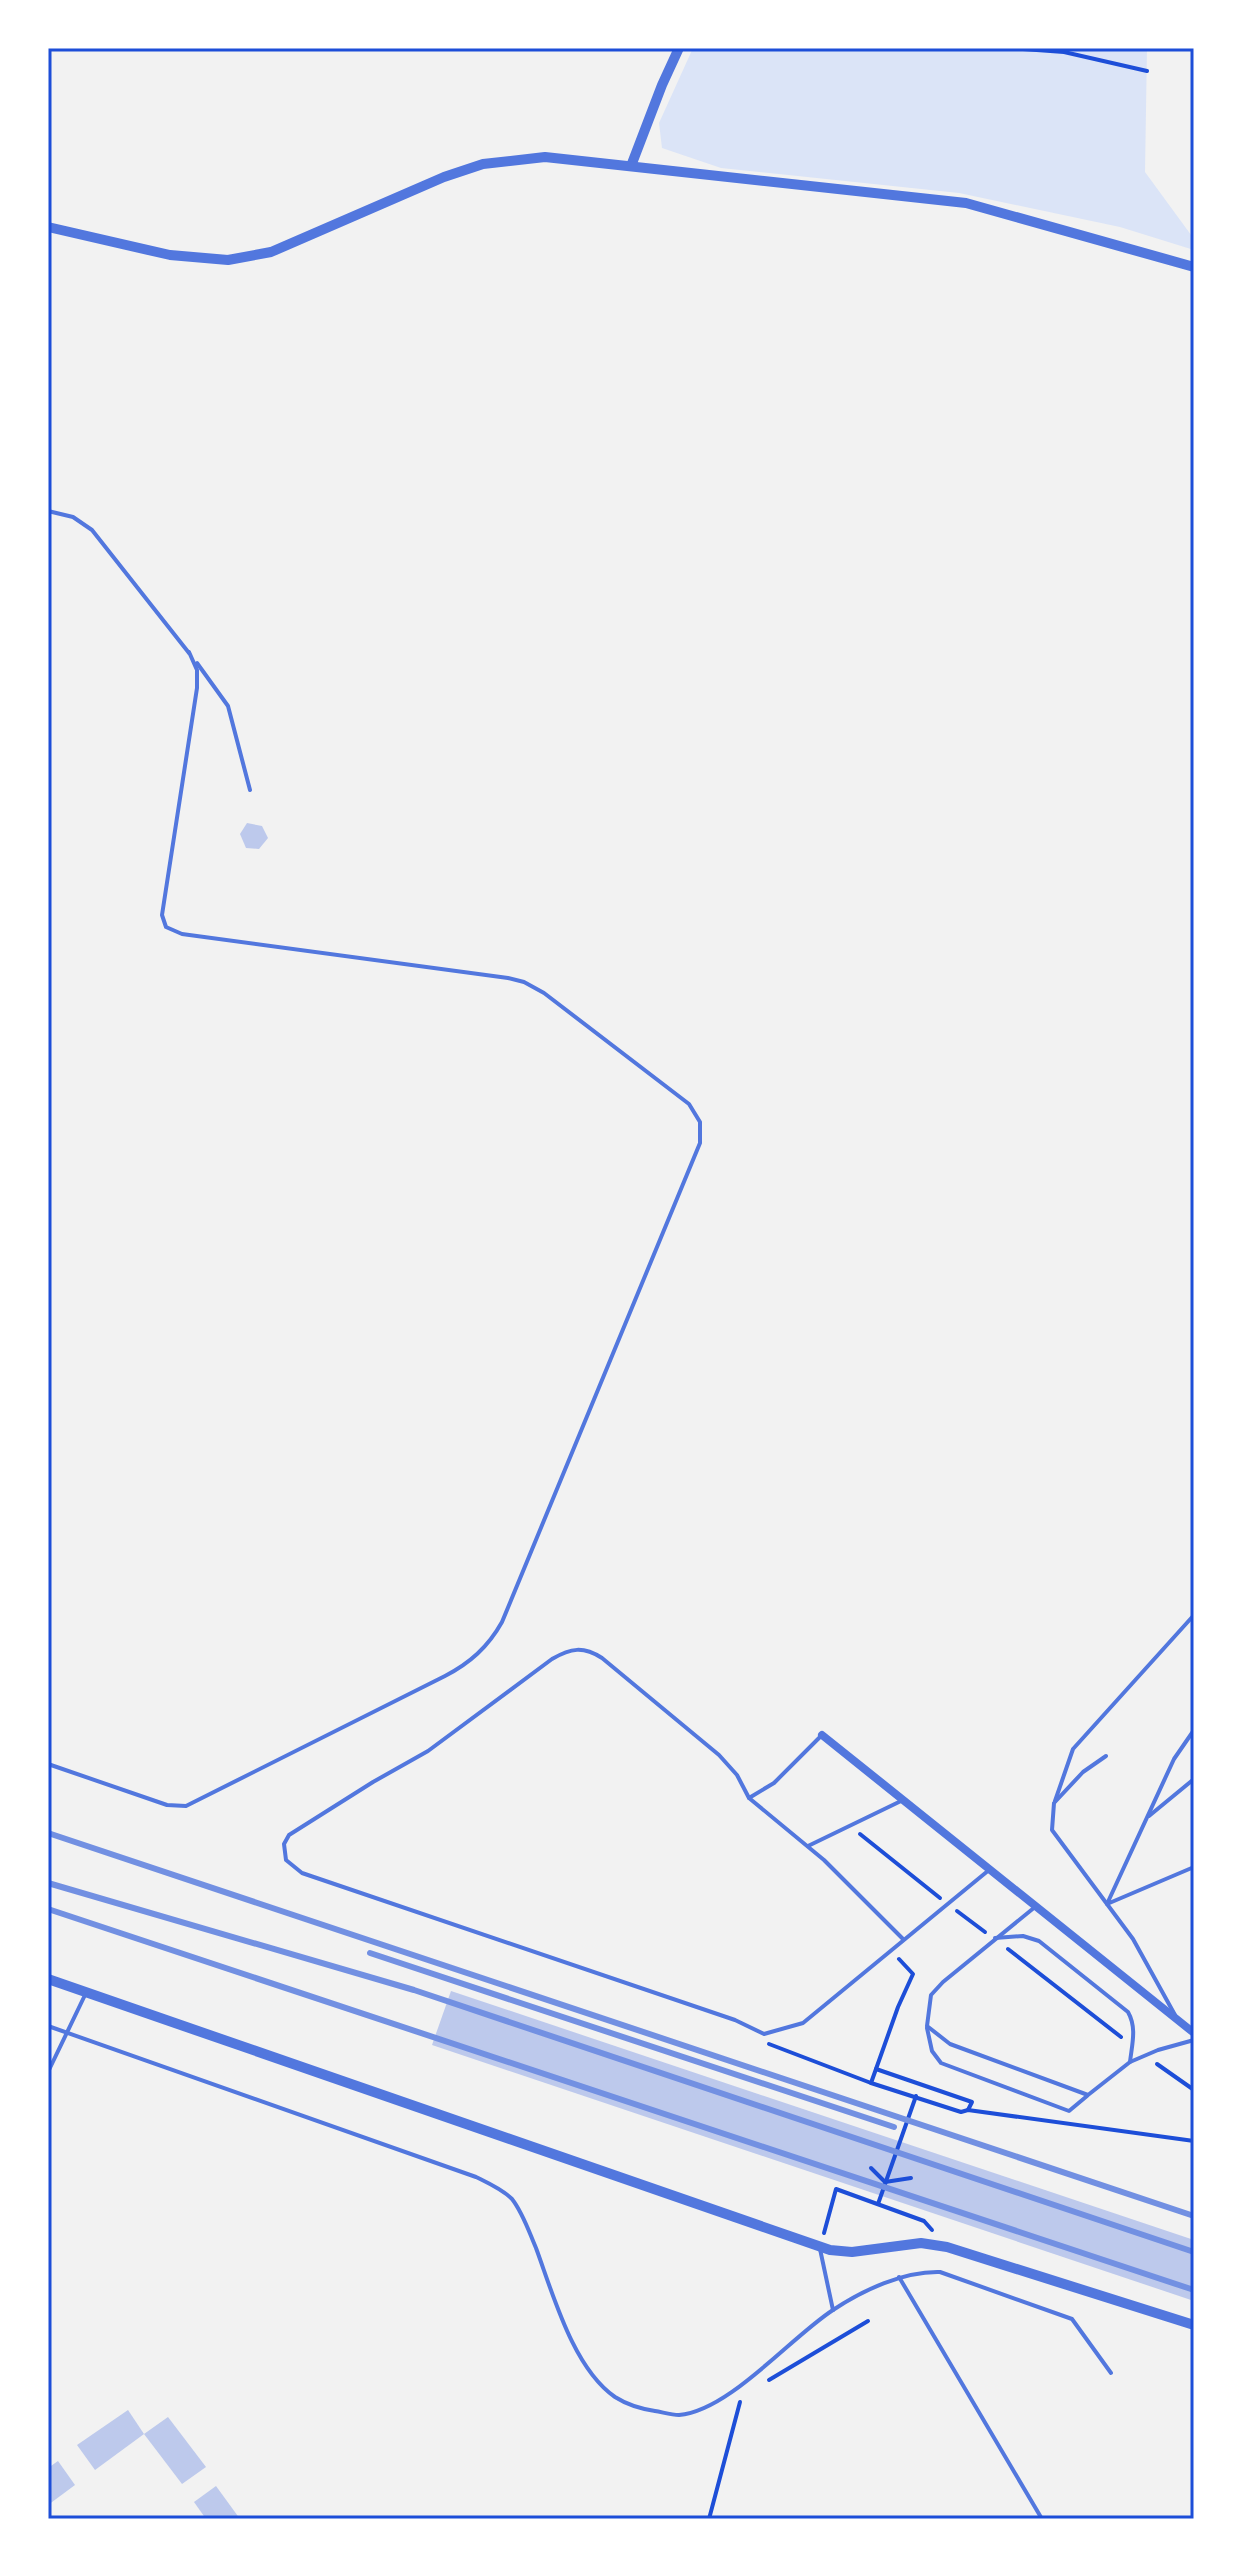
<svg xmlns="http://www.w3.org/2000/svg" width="1242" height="2567" font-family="Arial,sans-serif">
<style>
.green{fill:#dbe4f7}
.building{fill:#bdc9ec}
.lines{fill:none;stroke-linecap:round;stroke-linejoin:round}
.path{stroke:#1d4ed8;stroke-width:4}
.service{stroke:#5277de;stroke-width:4}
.minor{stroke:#5277de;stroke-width:8}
.tertiary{stroke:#5277de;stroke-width:10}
.rail{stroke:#7290e2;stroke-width:6}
.neatline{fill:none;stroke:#1d4ed8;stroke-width:3}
</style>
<rect width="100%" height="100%" fill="#f2f2f2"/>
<!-- green -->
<path class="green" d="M693,48H1147L1145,172L1194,239V250L1120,227L959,193L721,168L662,148L659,123Z"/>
<!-- building -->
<g class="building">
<path d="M247,823L262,826L268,838L259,849L246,848L240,834Z"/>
<path d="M451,1991L1194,2240V2301L432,2045Z"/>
<path d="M128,2410L144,2434L95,2470L77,2445Z"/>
<path d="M168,2417L206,2467L182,2484L144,2434Z"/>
<path d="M58,2461L75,2485L48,2505V2468Z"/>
<path d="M216,2486L240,2519H206L194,2502Z"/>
</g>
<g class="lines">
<!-- path -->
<g class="path">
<path d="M1008,48L1064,52L1147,71"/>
<path d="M860,1834L940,1898"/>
<path d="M957,1911L985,1932"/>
<path d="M1008,1949L1121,2037"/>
<path d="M769,2044L871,2083L876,2069L972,2102L968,2110"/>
<path d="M1157,2064L1194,2090"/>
<path d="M876,2069L898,2007L913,1974L899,1959"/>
<path d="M871,2083L961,2112L968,2110L1194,2141"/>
<path d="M871,2168L885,2182L911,2178"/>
<path d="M878,2204L916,2096"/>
<path d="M824,2233L836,2189L924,2221L932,2230"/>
<path d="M769,2380L868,2321"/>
<path d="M709,2519L740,2402"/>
</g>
<!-- service -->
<g class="service">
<path d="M48,511L73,517L92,530L189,653"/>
<path d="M197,663L228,706L250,790"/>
<path d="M1194,1730L1174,1759L1107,1904L1194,1867"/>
<path d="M1106,1756L1083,1772L1054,1803L1052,1830L1133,1939L1175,2015"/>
<path d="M48,1764L167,1805L186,1806L445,1676C470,1663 488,1647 502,1622L700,1143V1122L689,1104L544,993L524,982L508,978L182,934L166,927L162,915L197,688V670L189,652"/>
<path d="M749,1798L774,1783L822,1735"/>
<path d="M1055,1801L1073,1749L1194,1615"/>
<path d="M1149,1816L1194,1779"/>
<path d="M808,1846L901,1801"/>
<path d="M1035,1907L943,1982L931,1995L927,2026L950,2044L1088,2095L1130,2062L1158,2050L1194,2040"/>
<path d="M995,1938L1023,1936L1039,1941L1128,2012C1137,2028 1132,2044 1130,2062"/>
<path d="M903,1939L824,1860L749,1798L737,1775L719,1755L602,1658C583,1646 571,1648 552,1659L428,1751L373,1782L289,1835L284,1844L286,1860L302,1873L735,2020L764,2034L803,2023L989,1870"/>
<path d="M48,2026L476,2177C488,2183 502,2189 512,2199C523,2213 529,2232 536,2248C553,2294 573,2368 615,2397C626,2404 642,2409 655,2411C662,2412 671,2415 679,2415C729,2411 791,2337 833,2310C863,2290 904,2271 940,2272L1072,2319L1111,2373"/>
<path d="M927,2028L932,2051L941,2063L1069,2111L1087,2096"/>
<path d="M48,2072L85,1995"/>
<path d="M820,2249L833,2310"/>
<path d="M899,2277L1042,2519"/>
</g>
<!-- minor -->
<path class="minor" d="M822,1735L1194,2033"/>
<!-- tertiary -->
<g class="tertiary">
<path d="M631,166L662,85L679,48"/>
<path d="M48,227L170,255L228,260L271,252L444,177L483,164L545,157L966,203L1194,267"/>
<path d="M48,1979L830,2250L852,2252L921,2243L947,2247L1194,2325"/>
</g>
<!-- rail -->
<g class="rail">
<path d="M48,1833L1194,2216"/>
<path d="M48,1883L414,1990L1194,2252"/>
<path d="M48,1909L1194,2290"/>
<path d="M370,1953L894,2127"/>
</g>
</g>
<!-- border -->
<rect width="1242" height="2567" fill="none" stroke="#ffffff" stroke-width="100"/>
<rect x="50" y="50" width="1142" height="2467" class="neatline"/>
</svg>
